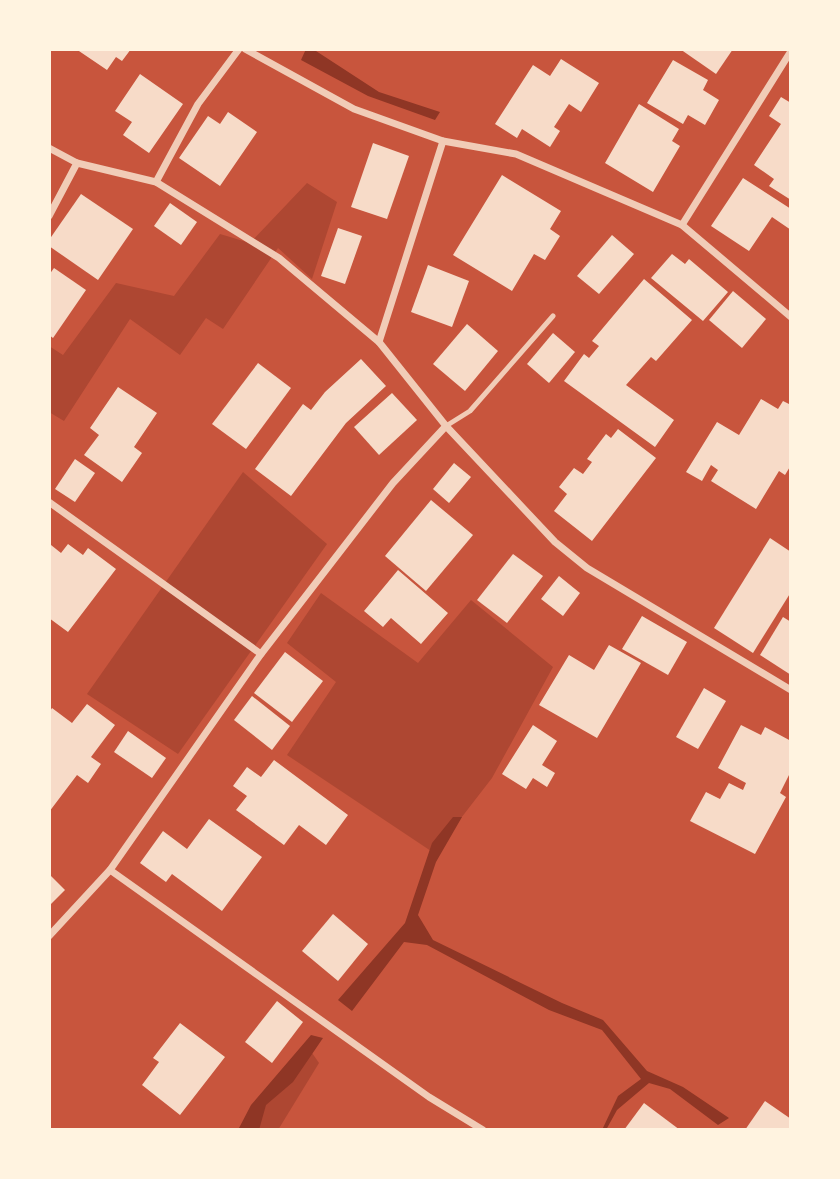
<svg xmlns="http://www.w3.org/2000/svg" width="840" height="1179" font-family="'Fira Sans Condensed',sans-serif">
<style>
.green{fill:#ae4732}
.water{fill:#8f3625}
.building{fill:#f7dbc8}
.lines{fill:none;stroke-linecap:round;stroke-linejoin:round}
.service{stroke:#f1ccb7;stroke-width:5}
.minor{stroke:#f1ccb7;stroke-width:7}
</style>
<rect width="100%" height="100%" fill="#c8553d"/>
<!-- green -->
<g class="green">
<path d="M307,183L337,202L312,279L278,248L223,329L206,318L180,355L130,319L64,421L49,412V346L63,355L116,283L174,296L220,234L250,243Z"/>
<path d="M243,472L327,544L178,754L87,694Z"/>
<path d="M321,593L418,663L471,600L553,667L492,778L434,853L287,755L336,682L287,643Z"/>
<path d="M310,1050L319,1063L278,1130H237Z"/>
</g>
<!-- water -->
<g class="water">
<path d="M306,49H317L316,51L379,92L440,112L435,120L368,96L301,60Z"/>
<path d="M453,817H462L436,862L418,915L433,940L562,1003L603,1020L647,1071L683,1087L729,1118L718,1125L670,1089L649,1083L617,1110L606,1130H602L618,1096L641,1079L602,1030L549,1010L427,945L404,942L352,1011L338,1000L405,923L432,843Z"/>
<path d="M311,1035L323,1038L293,1082L266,1105L259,1130H238L251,1105Z"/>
</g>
<!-- building -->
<g class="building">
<path d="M76,49H131L122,61L116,57L107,70Z"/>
<path d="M680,49H733L716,74Z"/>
<path d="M561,59L599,83L581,112L569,104L554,127L560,131L550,147L522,129L517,138L495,124L533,65L550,76Z"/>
<path d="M673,60L708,80L703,90L719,100L705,125L688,115L683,124L647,103Z"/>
<path d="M140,74L183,104L149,153L123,135L132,122L115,111Z"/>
<path d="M781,97L791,103V200L769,186L774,179L754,165L781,124L769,116Z"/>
<path d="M639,104L679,129L672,141L680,146L653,192L605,163Z"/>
<path d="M228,112L257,132L220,186L179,158L208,116L220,124Z"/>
<path d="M373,143L409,156L387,219L351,207Z"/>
<path d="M502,175L561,211L550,229L560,236L545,260L534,254L512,291L453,255Z"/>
<path d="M743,178L791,209V230L772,217L749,251L711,226Z"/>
<path d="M81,194L133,229L98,280L49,246V240Z"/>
<path d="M170,203L197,222L181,245L154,226Z"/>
<path d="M338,228L362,236L345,284L321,276Z"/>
<path d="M612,235L634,254L599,294L577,276Z"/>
<path d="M672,254L685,264L689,259L728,292L703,321L651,278Z"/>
<path d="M428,265L469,281L452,327L411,312Z"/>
<path d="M54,268L86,290L53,338L49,335V275Z"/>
<path d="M644,279L692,320L656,361L651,357L626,385L674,420L655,447L564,381L584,354L589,358L599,346L592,341Z"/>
<path d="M733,291L766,319L742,348L709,320Z"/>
<path d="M467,324L498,351L465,391L433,364Z"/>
<path d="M553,333L575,352L549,383L527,364Z"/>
<path d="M361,359L386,386L346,423L291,496L255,469L303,404L311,410L325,392Z"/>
<path d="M258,363L291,388L246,449L212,424Z"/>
<path d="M118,387L157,413L134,447L142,453L122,482L84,455L99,435L90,428Z"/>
<path d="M392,393L417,420L379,455L354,427Z"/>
<path d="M761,399L778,409L783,401L791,405V465L785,475L779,471L756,509L711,481L718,470L711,465L702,481L686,472L717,422L739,435Z"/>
<path d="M618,429L656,458L592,541L554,511L567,494L559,487L574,468L583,474L592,462L587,459L606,434L611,438Z"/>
<path d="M75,459L95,473L75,502L55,489Z"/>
<path d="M454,463L471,477L449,503L433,489Z"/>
<path d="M431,500L473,535L426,591L385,556Z"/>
<path d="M770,538L791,552V592L753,653L714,628Z"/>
<path d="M68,544L83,555L88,548L116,569L68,632L49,618V547L51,545L61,553Z"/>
<path d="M513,554L543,576L507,623L477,600Z"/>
<path d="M398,570L448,613L421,644L391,618L383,627L364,611Z"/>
<path d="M559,576L580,593L563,616L541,599Z"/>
<path d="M642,616L687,642L668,675L622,649Z"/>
<path d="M783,617L791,622V675L760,655Z"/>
<path d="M609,645L641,663L597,738L539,705L569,655L594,670Z"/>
<path d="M285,652L323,681L292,722L254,693Z"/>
<path d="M704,688L726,701L698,749L676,737Z"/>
<path d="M252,696L290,726L272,750L234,720Z"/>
<path d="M87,704L115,725L91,757L101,764L88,783L77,775L49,812V713L52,708L72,723Z"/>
<path d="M533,725L557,741L542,765L555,773L547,787L533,778L526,789L502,774Z"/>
<path d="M741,725L761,735L765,727L791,741V771L780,793L786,797L755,854L690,821L706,792L720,799L729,783L743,790L746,783L718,768Z"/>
<path d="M128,731L166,758L152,778L114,752Z"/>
<path d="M274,760L348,815L326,845L299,825L284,845L236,810L247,796L233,786L247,767L261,777Z"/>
<path d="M209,819L262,857L222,911L172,874L166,882L140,863L163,831L187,849Z"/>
<path d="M49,874L65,890L49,906Z"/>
<path d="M333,914L368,944L338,981L302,951Z"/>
<path d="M277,1001L303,1022L272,1063L245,1042Z"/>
<path d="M180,1023L225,1057L180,1115L142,1085L159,1062L153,1058Z"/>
<path d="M765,1101L791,1119V1130H745Z"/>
<path d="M644,1103L680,1130H624Z"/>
</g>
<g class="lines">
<!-- service -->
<path class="service" d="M446,426L470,411L553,316"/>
<!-- minor -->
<g class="minor">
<path d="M245,49L354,109L443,141L516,154L682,225L791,317"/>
<path d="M443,141L379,342L446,426L555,542L587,568L791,690"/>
<path d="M49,148L77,163L156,182L279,258L379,342"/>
<path d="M156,182L198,104L239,49"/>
<path d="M49,216L77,163"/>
<path d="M682,225L791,51"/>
<path d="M49,502L261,654"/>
<path d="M110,870L429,1097L483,1130"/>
<path d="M49,936L110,870L261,654L393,483L446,426"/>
</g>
</g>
<!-- border -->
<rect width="840" height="1179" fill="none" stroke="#fff3e0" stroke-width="102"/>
</svg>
